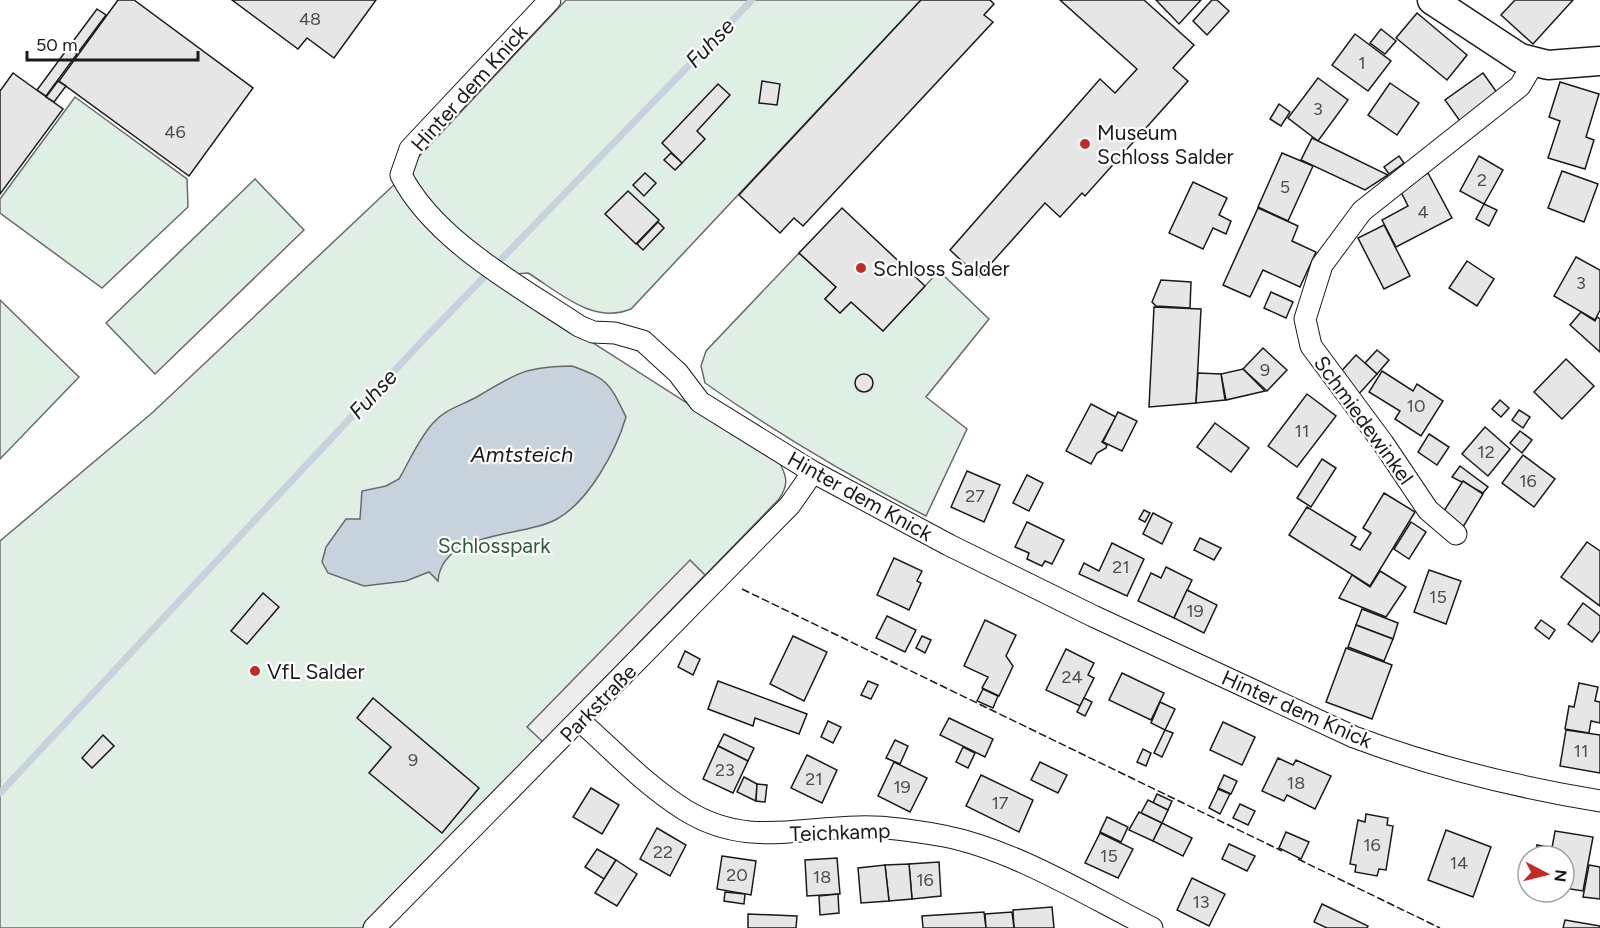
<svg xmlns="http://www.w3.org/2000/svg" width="1600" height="928" font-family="Figtree,sans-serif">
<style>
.green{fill:#e0efe3;stroke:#6a6a6a;stroke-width:1.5}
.parking{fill:#ededed;stroke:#6a6a6a;stroke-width:1.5}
.water{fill:#c6d2dc;stroke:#6a6a6a;stroke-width:1.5}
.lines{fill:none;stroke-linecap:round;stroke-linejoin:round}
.stream{stroke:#c6d2dc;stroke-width:7}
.building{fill:#e6e6e6;stroke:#1a1a1a;stroke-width:1.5}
.minor-casing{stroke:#1a1a1a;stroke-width:23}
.secondary-casing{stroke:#1a1a1a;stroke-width:31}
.minor{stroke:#fff;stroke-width:21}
.secondary{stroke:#fff;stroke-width:28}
.fence{stroke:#1a1a1a;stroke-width:1.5;stroke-dasharray:8 3;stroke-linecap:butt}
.poi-dot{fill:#c62828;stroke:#fff;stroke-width:2}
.labels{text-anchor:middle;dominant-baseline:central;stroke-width:4.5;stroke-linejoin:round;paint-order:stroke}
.number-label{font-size:18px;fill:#4d4d4d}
.street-label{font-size:21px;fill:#1a1a1a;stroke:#fff}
.poi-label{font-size:21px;fill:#1a1a1a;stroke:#fff;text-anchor:start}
.park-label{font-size:21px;fill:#2b5a34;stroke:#fff}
.water-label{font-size:22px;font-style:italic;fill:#1a1a1a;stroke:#fff}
</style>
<rect width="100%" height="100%" fill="#fff"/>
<!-- green -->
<g class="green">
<path d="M566,0H921L631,309C593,325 559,292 528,273L516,274L461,234L414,184L412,164Z"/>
<path d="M75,97L187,179L188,207L102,288L0,213V199Z"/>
<path d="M255,179L304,230L155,374L106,323Z"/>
<path d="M398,181L481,271L779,462C787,476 789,485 779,499L363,928H0V541L152,413Z"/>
<path d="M799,253L836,287L825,299L840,313L851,302L883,331L939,271L989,319L926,397L967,429L926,516C849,476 776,433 705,383L701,366L706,351Z"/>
<path d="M0,300L79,377L0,459Z"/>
</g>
<!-- parking -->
<path class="parking" d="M690,560L705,575L543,742L527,727Z"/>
<!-- water -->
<path class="water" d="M572,366C608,379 609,382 626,417C616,451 589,501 557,519C523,538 442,530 438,581L429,572L406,581L364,586L328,573L322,562L326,547L346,519H360L362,491L386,486L399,479C410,460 418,440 433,423C446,408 464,405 480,395C519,372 525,367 572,366Z"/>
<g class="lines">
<!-- stream -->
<path class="stream" d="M0,793L426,337L752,0"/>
</g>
<!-- building -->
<g class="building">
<path d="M118,0H134L253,88L189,176L59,81Z"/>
<path d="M232,0H376L334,58L307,38L298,49Z"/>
<path d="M921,0H990L994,4L984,15L993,22L803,226L794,218L780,233L739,195Z"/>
<path d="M1060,0H1144L1194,45L1173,68L1188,81L1085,196L1082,193L1060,217L1045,203L979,277L950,250L1100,79L1115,93L1137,69Z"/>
<path d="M1156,0H1201L1179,24Z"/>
<path d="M1212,0H1217L1229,11L1207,35L1193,21Z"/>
<path d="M1515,0H1573L1533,44L1501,15Z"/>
<path d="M97,9L106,15L77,54L68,48Z"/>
<path d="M1417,13L1467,55L1447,80L1396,38Z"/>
<path d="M1381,29L1396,41L1385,54L1370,43Z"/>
<path d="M1355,34L1391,61L1368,91L1332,65Z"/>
<path d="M68,48L77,54L46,96L37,90Z"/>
<path d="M13,73L63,109L0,194V91Z"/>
<path d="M1483,73L1498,94L1460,121L1445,100Z"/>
<path d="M1318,78L1348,100L1318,141L1288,118Z"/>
<path d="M58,81L66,86L54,102L46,97Z"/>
<path d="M762,81L780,84L777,105L759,103Z"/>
<path d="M1560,82L1599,94L1586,137L1594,140L1585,169L1548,158L1560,121L1549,117Z"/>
<path d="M1390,83L1419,103L1397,135L1368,115Z"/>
<path d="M718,84L730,95L697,131L705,139L682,163L662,143Z"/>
<path d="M1279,104L1290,112L1281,126L1270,119Z"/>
<path d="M1312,138L1388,175L1365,190L1301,160Z"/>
<path d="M671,153L682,163L675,170L664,160Z"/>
<path d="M1282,153L1313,166L1288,221L1258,207Z"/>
<path d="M1399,156L1404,163L1389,174L1384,167Z"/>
<path d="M1479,156L1503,170L1484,204L1460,191Z"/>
<path d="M1562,171L1598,184L1584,222L1548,208Z"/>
<path d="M645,173L656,183L644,196L633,185Z"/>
<path d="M1428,173L1452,218L1396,247L1382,220L1408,206L1399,188Z"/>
<path d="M1193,182L1227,198L1219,215L1231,221L1226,234L1213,228L1203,249L1169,233Z"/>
<path d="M628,191L659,220L636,244L605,214Z"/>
<path d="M1484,204L1497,210L1489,226L1476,219Z"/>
<path d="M842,208L925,286L883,331L851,302L840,313L825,299L836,287L799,253Z"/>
<path d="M1258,208L1298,226L1292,241L1316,252L1300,287L1263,270L1250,297L1223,285Z"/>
<path d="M658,222L664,228L643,250L637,244Z"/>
<path d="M1384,225L1410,276L1384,289L1358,238Z"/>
<path d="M1576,257L1600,270V310L1595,320L1554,296Z"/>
<path d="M1467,261L1494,279L1477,306L1449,288Z"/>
<path d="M1161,280L1191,282L1190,308L1156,306L1152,302Z"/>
<path d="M1271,292L1293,302L1286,318L1264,308Z"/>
<path d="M1154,307L1201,309L1196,403L1149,407Z"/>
<path d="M1581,312L1595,321L1597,317L1600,319V352L1570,325Z"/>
<path d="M1263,348L1287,370L1267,391L1243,369Z"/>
<path d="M1377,350L1389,360L1377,374L1365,363Z"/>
<path d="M1356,355L1377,374L1357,396L1336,377Z"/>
<path d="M1566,359L1594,386L1562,419L1534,392Z"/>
<path d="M1243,369L1265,391L1226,400L1221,374Z"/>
<path d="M1382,371L1413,391L1417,384L1443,401L1421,436L1395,419L1400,411L1369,392Z"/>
<path d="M1198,373L1221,374L1225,400L1196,403Z"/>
<circle cx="864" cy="383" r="9"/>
<path d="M1307,394L1336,416L1297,467L1268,446Z"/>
<path d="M1500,400L1509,408L1501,417L1492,409Z"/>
<path d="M1091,404L1116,417L1102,442L1107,445L1106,448L1097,453L1091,464L1066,451Z"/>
<path d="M1519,410L1530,417L1523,428L1512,420Z"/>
<path d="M1118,412L1137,421L1122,451L1103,442Z"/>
<path d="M1215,423L1249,448L1231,472L1197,447Z"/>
<path d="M1485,427L1510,449L1488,476L1462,454Z"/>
<path d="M1520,431L1532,440L1522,453L1510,443Z"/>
<path d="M1429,434L1449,447L1437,465L1418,452Z"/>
<path d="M1523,455L1555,479L1534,507L1502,483Z"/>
<path d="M1322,459L1336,468L1311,507L1297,498Z"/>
<path d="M1460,466L1488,487L1483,493L1452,477Z"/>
<path d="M967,471L1000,485L984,522L951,507Z"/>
<path d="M1027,475L1043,483L1029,511L1013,503Z"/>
<path d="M1463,481L1483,494L1463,527L1442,514Z"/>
<path d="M1384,493L1415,512L1370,586L1289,535L1307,507L1356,537L1351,545L1360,550L1371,533L1363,528Z"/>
<path d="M1144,510L1150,513L1145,522L1139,519Z"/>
<path d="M1153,513L1172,523L1162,544L1143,534Z"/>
<path d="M1027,522L1064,540L1052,564L1045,561L1042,566L1027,559L1029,553L1015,547Z"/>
<path d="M1411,522L1426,532L1409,559L1394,549Z"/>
<path d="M1200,538L1221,548L1214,560L1194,550Z"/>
<path d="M1587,542L1600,551V606L1561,577Z"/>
<path d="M1112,543L1144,559L1127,596L1079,574L1084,563L1099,571Z"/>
<path d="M894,558L922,571L917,581L921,583L909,610L877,595Z"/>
<path d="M1166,567L1192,580L1174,618L1138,601L1151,573L1161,578Z"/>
<path d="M1429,570L1461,581L1446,624L1414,612Z"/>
<path d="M1380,571L1406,587L1386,617L1339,598L1352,575L1370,587Z"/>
<path d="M1187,590L1217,605L1204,633L1174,618Z"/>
<path d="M263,593L279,607L247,644L231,631Z"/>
<path d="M1583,603L1600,616V631L1592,642L1568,624Z"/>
<path d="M1362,609L1398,623L1393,639L1356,625Z"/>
<path d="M887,616L916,630L905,652L876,638Z"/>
<path d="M985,620L1016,635L1006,656L1013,666L999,696L982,688L988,677L964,666Z"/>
<path d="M1541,620L1555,630L1549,639L1535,628Z"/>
<path d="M1356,625L1393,639L1384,661L1348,647Z"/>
<path d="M793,636L827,652L804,701L770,684Z"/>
<path d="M922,636L931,640L925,653L916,648Z"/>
<path d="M1346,648L1392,665L1372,719L1326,702Z"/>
<path d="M1066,649L1094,663L1088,675L1094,678L1080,706L1046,690Z"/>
<path d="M685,651L700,659L693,675L678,667Z"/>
<path d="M1122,673L1164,693L1151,720L1109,700Z"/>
<path d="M718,681L807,714L799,734L755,718L753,726L708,709Z"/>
<path d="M868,681L878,685L871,699L861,695Z"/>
<path d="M1579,683L1598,687L1595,701L1600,702V723L1591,721L1589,733L1565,729L1569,706L1574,707Z"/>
<path d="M983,689L998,696L993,708L977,701Z"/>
<path d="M373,698L479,788L442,833L369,773L391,747L357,718Z"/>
<path d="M1084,698L1092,702L1085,716L1077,712Z"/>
<path d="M1160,702L1175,709L1165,730L1151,723Z"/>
<path d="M949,718L993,739L985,757L940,735Z"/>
<path d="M828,721L841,727L833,743L821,737Z"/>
<path d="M1223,722L1255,737L1242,765L1210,750Z"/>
<path d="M1165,730L1173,733L1162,757L1154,753Z"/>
<path d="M1566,730L1600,735V773L1560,766Z"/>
<path d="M724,734L754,748L748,761L718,746Z"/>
<path d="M103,735L114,746L92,768L82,758Z"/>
<path d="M895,740L908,746L900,764L886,758Z"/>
<path d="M718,746L748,761L733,793L703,779Z"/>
<path d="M963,747L975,753L968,768L956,762Z"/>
<path d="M1143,749L1151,753L1146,766L1137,762Z"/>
<path d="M807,755L837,770L822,803L791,788Z"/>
<path d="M1278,758L1293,765L1296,760L1331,776L1315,809L1287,795L1284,801L1262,791Z"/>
<path d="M894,762L927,778L910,812L878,796Z"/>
<path d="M1040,762L1067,775L1058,793L1031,780Z"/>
<path d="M981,775L1033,800L1019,832L966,806Z"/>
<path d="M1224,775L1237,781L1231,794L1218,788Z"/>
<path d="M744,777L757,784L756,801L737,792Z"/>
<path d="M757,784L767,785L765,802L756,801Z"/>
<path d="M591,788L619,805L602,834L573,817Z"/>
<path d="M1218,789L1230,794L1220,814L1209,808Z"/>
<path d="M1157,794L1172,801L1168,810L1153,803Z"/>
<path d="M1148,800L1168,810L1162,823L1141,813Z"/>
<path d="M1240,804L1255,811L1248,825L1233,818Z"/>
<path d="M1139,812L1162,823L1153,841L1129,830Z"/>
<path d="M1366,814L1388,818L1387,825L1393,826L1386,870L1379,869L1377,876L1355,872L1356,865L1350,864L1358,820L1365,822Z"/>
<path d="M1107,817L1128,827L1121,842L1100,832Z"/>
<path d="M1162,823L1192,838L1183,856L1153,841Z"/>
<path d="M657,828L686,845L670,876L640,859Z"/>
<path d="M1446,830L1491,847L1473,897L1428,880Z"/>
<path d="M1555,831L1593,837L1583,891L1564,888V856H1535L1537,845L1552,848Z"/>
<path d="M1286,832L1309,842L1301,859L1279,848Z"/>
<path d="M1100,833L1133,849L1118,878L1085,863Z"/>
<path d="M1229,844L1255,856L1247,871L1222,859Z"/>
<path d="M597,849L616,860L604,879L585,867Z"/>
<path d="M722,856L756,861L751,895L717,889Z"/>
<path d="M837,858L840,894L807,896L805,860Z"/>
<path d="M616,860L637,874L617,906L595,893Z"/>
<path d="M939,862L941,896L912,899L909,864Z"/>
<path d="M909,864L912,899L889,901L885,865Z"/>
<path d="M885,865L889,901L861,903L858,868Z"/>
<path d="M1589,865L1600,867V899L1583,897Z"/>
<path d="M1192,878L1225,894L1209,926L1177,910Z"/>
<path d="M725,892L745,894L744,904L724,901Z"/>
<path d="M838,894L839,913L820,915L819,896Z"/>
<path d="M1322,904L1368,926L1367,928H1327L1314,922Z"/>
<path d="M1052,907L1054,928H1014L1013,910Z"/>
<path d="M984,912L986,928H923L922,916Z"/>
<path d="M1012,912L1014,928H986L985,914Z"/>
<path d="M748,914L797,916L796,928H748Z"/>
<path d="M1565,920L1600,926V928H1563Z"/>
</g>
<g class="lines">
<defs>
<g id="minor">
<path d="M550,0L410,149L401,175C434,240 519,286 579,326L593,332L615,333L643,341L678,373L700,402L813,472L949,545L1093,616L1354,737C1434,767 1516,787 1600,801"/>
<path d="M1456,534L1428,510L1383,443L1311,346L1305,319L1322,265L1362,211L1520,86L1534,62"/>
<path d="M580,721C614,751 646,786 685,810C745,847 794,828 858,827C886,826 916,831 944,836C1015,850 1088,896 1152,928"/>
<path d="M374,928L790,505L813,472"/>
</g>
<path id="secondary" d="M1432,0L1520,58L1548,65L1600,61"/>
</defs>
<!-- minor casing -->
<use href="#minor" class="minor-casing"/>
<!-- secondary casing -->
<use href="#secondary" class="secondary-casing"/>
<!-- minor -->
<use href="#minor" class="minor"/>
<!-- secondary -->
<use href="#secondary" class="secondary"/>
<!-- fence -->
<g class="fence">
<path d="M742,589L1282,851"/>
<path d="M1298,859L1440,928"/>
</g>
</g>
<!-- markers -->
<g class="poi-dot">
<circle cx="1085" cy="144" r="6"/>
<circle cx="861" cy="268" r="6"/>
<circle cx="255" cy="671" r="6"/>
</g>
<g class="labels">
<!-- number labels -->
<g class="number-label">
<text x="310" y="19">48</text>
<text x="1362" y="63">1</text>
<text x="1318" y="109">3</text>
<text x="175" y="132">46</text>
<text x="1482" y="180">2</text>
<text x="1285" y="187">5</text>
<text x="1423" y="212">4</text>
<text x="1581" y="283">3</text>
<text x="1265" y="370">9</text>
<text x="1416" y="406">10</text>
<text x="1302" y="431">11</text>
<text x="1486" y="452">12</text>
<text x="1528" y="481">16</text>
<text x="975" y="496">27</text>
<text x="1121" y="567">21</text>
<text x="1438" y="597">15</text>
<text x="1195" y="611">19</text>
<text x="1072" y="677">24</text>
<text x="1581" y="751">11</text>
<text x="413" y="760">9</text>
<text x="725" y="770">23</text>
<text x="814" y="779">21</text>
<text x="1296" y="783">18</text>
<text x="902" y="787">19</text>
<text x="1000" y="803">17</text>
<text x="1372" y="845">16</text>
<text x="663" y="852">22</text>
<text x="1109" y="856">15</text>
<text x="1459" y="863">14</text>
<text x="737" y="875">20</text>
<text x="822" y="877">18</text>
<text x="925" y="880">16</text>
<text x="1201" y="902">13</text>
</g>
<!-- street labels -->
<g class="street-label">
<text transform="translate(469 88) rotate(-48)">Hinter dem Knick</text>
<text transform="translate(1364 420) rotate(54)">Schmiedewinkel</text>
<text transform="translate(860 496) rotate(29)">Hinter dem Knick</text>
<text transform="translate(598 703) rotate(-46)">Parkstraße</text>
<text transform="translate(1297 709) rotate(24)">Hinter dem Knick</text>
<text transform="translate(840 832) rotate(-2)">Teichkamp</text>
</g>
<!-- poi labels -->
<g class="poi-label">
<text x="1097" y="132">Museum<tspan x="1097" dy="24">Schloss Salder</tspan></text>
<text x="873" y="268">Schloss Salder</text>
<text x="267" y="671">VfL Salder</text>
</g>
<!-- park labels -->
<g class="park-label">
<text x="494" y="545">Schlosspark</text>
</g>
<!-- water labels -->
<g class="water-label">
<text transform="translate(710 43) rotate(-46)">Fuhse</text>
<text transform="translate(373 394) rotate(-47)">Fuhse</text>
<text x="522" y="454">Amtsteich</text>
</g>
</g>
<!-- north arrow -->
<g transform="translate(1546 874) rotate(97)"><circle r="28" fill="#ffffff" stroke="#a3a3a3" stroke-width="1.5"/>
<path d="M0-4.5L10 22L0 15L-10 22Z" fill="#c62828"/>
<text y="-9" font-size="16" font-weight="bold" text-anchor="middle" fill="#1a1a1a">N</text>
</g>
<!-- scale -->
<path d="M27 51v9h171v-9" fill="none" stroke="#1a1a1a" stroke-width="3"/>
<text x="36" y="51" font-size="18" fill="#1a1a1a" stroke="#ffffff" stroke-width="4.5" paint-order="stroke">50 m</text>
</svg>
